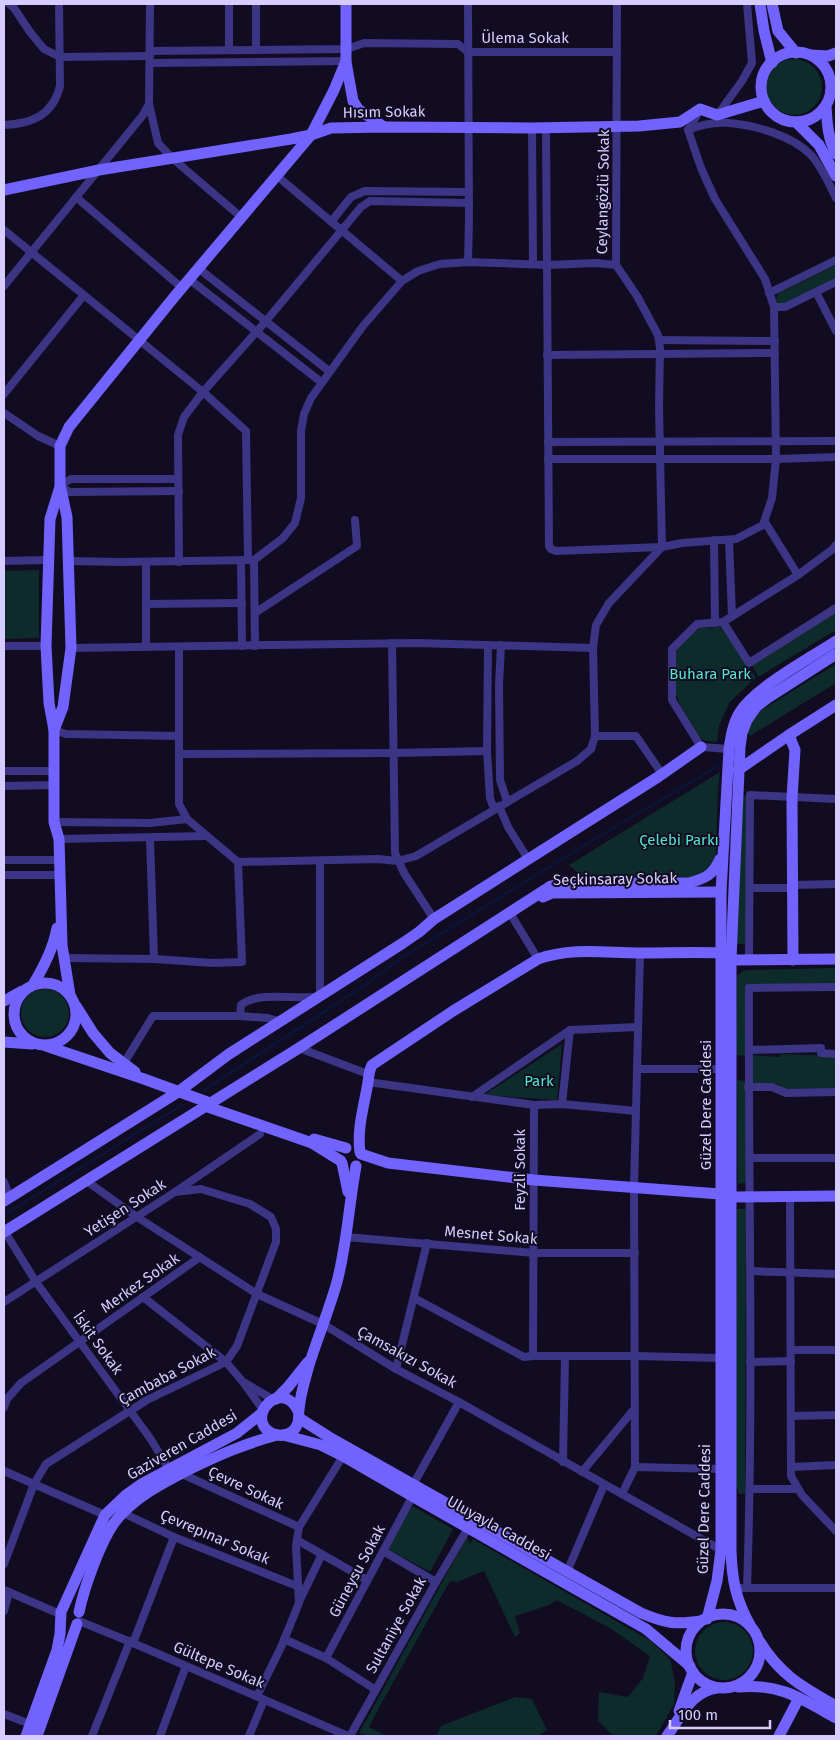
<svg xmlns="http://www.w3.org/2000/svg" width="840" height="1740" font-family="'Fira Sans',sans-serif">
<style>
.green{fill:#0e2b2c}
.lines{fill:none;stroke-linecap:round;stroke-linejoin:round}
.stream{stroke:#061740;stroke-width:2}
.street{stroke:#3c3484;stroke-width:8}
.secondary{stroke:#7263ff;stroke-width:11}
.labels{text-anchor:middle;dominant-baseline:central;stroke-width:4;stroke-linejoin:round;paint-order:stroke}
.street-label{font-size:15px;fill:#d6ccff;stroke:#110c22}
.park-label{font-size:15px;fill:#51e6cb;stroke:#110c22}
</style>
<rect width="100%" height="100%" fill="#110c22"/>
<!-- green -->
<g class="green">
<circle cx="794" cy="87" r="28"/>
<path d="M836,265V279L784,304H778L776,300L778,293Z"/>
<path d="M39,570V638L4,639V571Z"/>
<path d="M836,612V630L758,677L752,664Z"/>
<path d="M722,627L740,656L756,677L729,703L719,726L717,742L705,741L700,738L680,705L676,694V649L699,628Z"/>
<path d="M836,664V683L750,736L747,731L760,711Z"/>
<path d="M720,772L718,790L716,857L705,871L695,877L583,878L569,865Z"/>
<path d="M741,796H748V944H736Z"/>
<path d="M836,968V984L747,985V1056L736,1055L737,976L743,971L749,970Z"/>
<circle cx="45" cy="1013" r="24"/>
<path d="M562,1044L557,1100L484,1095Z"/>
<path d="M781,1054L836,1056V1090H785L778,1084L750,1083V1055L780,1057Z"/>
<path d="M737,1080L746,1081V1183L738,1184Z"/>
<path d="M737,1209H746L745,1494H739L735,1481Z"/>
<path d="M412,1506L453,1529L430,1572L388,1549Z"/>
<path d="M467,1537L470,1544L473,1539L651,1641L670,1659L675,1681L674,1704L656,1736H613L598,1721L599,1692L628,1697L643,1678L650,1656L610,1628L557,1600L549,1605L515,1616L520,1633L515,1637L484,1571L457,1582L450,1581L381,1704L369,1727L386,1736H368L359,1733Z"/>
<circle cx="724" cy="1651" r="29"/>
<path d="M515,1697L532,1699L547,1730L538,1736H515L514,1735L511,1736H436L441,1726Z"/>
</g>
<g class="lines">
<!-- stream -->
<g class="stream">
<path d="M204,1090L364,986L403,957L598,837L720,765"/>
<path d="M4,1215L182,1105"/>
</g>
<!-- street -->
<g class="street">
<path d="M9,4L14,8L30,32L44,49L60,57L150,56"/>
<path d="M229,4V50"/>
<path d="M256,4V49"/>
<path d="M617,4L616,265L637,296L658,335L660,348L659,407L662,547"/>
<path d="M150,51L347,49L364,43L458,44L468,52H617"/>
<path d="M150,63L346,61"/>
<path d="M149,104L158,143L172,158L241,217"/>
<path d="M718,114L742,81L752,63L747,4"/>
<path d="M4,125C32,124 53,115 60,86L59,4"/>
<path d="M532,128L533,264"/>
<path d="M546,128L549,546L551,549L556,551L662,547L682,543L736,539L763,525L772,498L776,459L774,307L765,279L715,199L701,168L688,130L699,112"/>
<path d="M688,130C700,125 715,122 729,123C755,125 793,136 811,155C822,167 829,184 836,198"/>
<path d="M277,176L402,281"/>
<path d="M76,197L182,288"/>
<path d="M331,222L351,197L365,191L469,192"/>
<path d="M4,230L203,392L246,431L248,560"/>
<path d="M468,262L469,219L468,4"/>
<path d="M198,268L329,371"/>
<path d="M189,279L321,382"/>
<path d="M4,286L143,115L149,104L150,4"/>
<path d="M816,292L836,331"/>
<path d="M769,293L836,260"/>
<path d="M774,307H785L836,282"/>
<path d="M659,340L775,341"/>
<path d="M547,355L775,353"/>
<path d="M4,394L84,295"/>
<path d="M4,413L38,436L60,446"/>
<path d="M548,442L836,441"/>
<path d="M548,459H776L836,457"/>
<path d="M178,479H71L60,485L69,492L179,491"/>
<path d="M765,522L798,575"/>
<path d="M714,540L715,623"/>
<path d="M729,540L732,616"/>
<path d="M241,560L242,646"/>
<path d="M254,560L255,646"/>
<path d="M4,561L48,560"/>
<path d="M69,561L120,562L254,560L283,538L295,523L301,498V431L304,414L311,398L363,326L402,281L418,271L440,264L468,262L547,265L596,263L616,265"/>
<path d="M146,562V647"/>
<path d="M179,562L178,435L184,417L203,392L266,321L361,207L370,201L469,203"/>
<path d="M146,604L242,603"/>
<path d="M255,613L357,546L355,520"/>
<path d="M723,622L749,663L836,608"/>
<path d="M392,643L395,853L404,873L434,919"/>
<path d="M488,645L487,751L490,798L494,809"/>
<path d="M501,645L499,685L500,780L507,801"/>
<path d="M4,646H46"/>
<path d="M179,647V804L187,819L238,862L378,859L398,861L416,856L577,761L591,749L595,736L593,648L596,625L609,603L662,547"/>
<path d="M71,648L418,643L593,648"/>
<path d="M54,730L66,734L179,736"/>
<path d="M595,736H636L662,774"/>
<path d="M729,749L701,747L672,700V649L697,624L723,622L798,575L833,549L836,545"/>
<path d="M179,754L395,753L487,751"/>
<path d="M4,771H54"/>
<path d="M4,786L54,785"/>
<path d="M499,806L508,827L528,859"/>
<path d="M54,822L150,823L187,819"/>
<path d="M150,838L154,959"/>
<path d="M59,839L207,836"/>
<path d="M4,860H59"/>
<path d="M4,875H59"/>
<path d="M793,885L836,884"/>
<path d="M750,888H793"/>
<path d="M510,913L538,959"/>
<path d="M64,958L154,959L213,963L242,962L238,862"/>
<path d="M749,960L750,795L836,799"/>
<path d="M240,1016L241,1005C260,990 297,1001 320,996V861"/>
<path d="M299,1048L368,1074"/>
<path d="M749,1050L821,1048V1053L836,1054"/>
<path d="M124,1063L153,1016H240L268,1018L281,1022"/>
<path d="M637,1069H721"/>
<path d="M368,1082L534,1105L562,1104L636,1111"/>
<path d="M748,1087H772L786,1093L836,1092"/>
<path d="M472,1097L570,1030L638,1027"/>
<path d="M562,1104L570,1030"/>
<path d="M749,1158H836"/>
<path d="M85,1180L137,1217L257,1294L323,1324L396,1369L459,1402L721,1550"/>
<path d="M4,1182L10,1198"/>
<path d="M790,1196L791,1476L802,1495L836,1531"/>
<path d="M5,1232L36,1282L150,1438L169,1469"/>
<path d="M346,1237L534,1253H635"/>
<path d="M751,1271L836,1274"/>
<path d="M143,1297L226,1362L243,1382L263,1410"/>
<path d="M414,1298L524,1357L533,1356H635L720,1358"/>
<path d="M4,1302L175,1192L260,1134"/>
<path d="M791,1350H836"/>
<path d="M533,1356L534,1105"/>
<path d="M750,1362L791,1361"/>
<path d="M396,1369L427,1243"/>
<path d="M245,1383L274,1400"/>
<path d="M4,1407L7,1399L21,1383L200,1257"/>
<path d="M791,1416L836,1415"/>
<path d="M563,1462L565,1356"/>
<path d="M635,1467L720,1469"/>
<path d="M791,1467L836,1465"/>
<path d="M4,1471L105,1515"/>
<path d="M582,1472L635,1408"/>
<path d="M182,1474L299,1527"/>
<path d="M413,1485L459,1402"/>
<path d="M751,1489H798"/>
<path d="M622,1494L635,1467L634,1188L640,953"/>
<path d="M123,1513L174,1537L297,1586"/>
<path d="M297,1540L367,1580"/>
<path d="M383,1551L436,1582"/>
<path d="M4,1564L34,1484L46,1464L147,1400L226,1362L237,1346L276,1242V1229L271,1217L250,1204L201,1189L175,1192"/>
<path d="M567,1572L604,1485"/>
<path d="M734,1588H836"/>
<path d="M747,1588C754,1388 748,1188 749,988L836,987"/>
<path d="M4,1590L60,1614"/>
<path d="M299,1602L322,1554"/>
<path d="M4,1611L9,1592"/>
<path d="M79,1621L133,1643L348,1736"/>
<path d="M284,1639L326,1658L376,1690"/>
<path d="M133,1643L174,1537"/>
<path d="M326,1658L412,1497"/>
<path d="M257,1696L282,1645L299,1603L296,1546L299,1527L343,1456"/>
<path d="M4,1714L30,1724"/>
<path d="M92,1736L130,1641"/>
<path d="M160,1736L186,1666"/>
<path d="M249,1736L264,1700"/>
<path d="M350,1736L436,1582L468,1528"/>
</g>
<!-- secondary -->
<g class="secondary">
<path d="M760,4L764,31L772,63"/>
<path d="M772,4L778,31L796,53"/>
<circle cx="796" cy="87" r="35"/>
<path d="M811,55L828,56L836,53"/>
<path d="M346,62L353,101L358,109L384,127"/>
<path d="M826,106C827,123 828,139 836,154"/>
<path d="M796,122L819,145L836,176"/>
<path d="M4,190L99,170L291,139L311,135L331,128L384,127L532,128L639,126L680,122L700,109L717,115L764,101"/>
<path d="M60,487L50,519L46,646L49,703L54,730V822L59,839L62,945L70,995"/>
<path d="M54,730L63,707L71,648L67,517L60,485V446L69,427L175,296L311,135L334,90L346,61V4"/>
<path d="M789,735L795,750L792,798L793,960"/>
<path d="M738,770L789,735L836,705"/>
<path d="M543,897L552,893L721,892"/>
<circle cx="45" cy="1014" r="31"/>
<path d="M33,985C44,966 53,949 57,928"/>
<path d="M4,1001L22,991"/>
<path d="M76,1006L93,1033L110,1053L135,1072"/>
<path d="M4,1042L32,1044"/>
<path d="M46,1046L144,1079L210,1103"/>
<path d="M205,1106L312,1143L341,1161"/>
<path d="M314,1139L346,1148"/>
<path d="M360,1152C357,1131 363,1109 367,1088C369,1079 368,1073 372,1065L453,1011L538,959C574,947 604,953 641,953C667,953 694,952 721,953L731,960L836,959"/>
<path d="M361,1154L388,1163L534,1180L720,1194"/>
<path d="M342,1163L348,1192"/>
<path d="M731,1197L836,1196"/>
<path d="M4,1201L178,1092L229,1054L403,943L419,932L434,919L658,777L701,747"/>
<path d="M4,1232L299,1048L551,886L563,883H689C706,878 713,875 720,859"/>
<path d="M276,1399L288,1387L308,1362"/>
<path d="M298,1411C282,1377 244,1417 271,1433C277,1436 284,1436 290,1433C293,1431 296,1428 297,1425C300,1420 298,1415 299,1410C300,1395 305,1380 309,1365C318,1337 329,1310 337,1282C347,1244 349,1204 356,1166"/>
<path d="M299,1418L329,1437L641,1613C665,1623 675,1625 701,1621"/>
<path d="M283,1435L321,1445L343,1456L419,1500L646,1629L690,1666"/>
<path d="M79,1612C84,1588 100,1543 114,1523C133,1498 161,1484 188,1470C219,1455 244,1444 277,1435"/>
<circle cx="723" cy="1651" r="37"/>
<path d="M707,1619L717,1581L721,1550V892L729,749C731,736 733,723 740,712C756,687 810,658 836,641"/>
<path d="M750,1625C736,1600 732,1580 731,1551V960L740,747L742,733L747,720L756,707L769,697L836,654"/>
<path d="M760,1642C781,1676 803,1687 836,1706"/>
<path d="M738,1687C780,1683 802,1699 836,1718"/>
<path d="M679,1711L693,1672"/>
<path d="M26,1736L57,1650L60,1634L61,1612L105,1515L126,1495L143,1483L237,1433L262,1413"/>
<path d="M37,1736L77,1624"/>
<path d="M667,1736C682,1716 690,1692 717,1688"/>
<path d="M779,1736L799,1698"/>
</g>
</g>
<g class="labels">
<!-- street labels -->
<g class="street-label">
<text x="525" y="38">Ülema Sokak</text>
<text transform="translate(384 112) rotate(-1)">Hısım Sokak</text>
<text transform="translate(603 192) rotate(-89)">Ceylangözlü Sokak</text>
<text transform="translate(615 879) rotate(-1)">Seçkinsaray Sokak</text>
<text transform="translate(706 1105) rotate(-90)">Güzel Dere Caddesi</text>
<text transform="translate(520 1170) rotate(-90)">Feyzli Sokak</text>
<text transform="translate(125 1208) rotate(-33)">Yetişen Sokak</text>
<text transform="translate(491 1235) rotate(5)">Mesnet Sokak</text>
<text transform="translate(140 1283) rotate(-35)">Merkez Sokak</text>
<text transform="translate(98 1343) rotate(54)">İskit Sokak</text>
<text transform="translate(407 1357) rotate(29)">Çamsakızı Sokak</text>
<text transform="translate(167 1376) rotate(-28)">Çambaba Sokak</text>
<text transform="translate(182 1445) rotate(-30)">Gaziveren Caddesi</text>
<text transform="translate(246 1488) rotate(25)">Çevre Sokak</text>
<text transform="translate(704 1509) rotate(-89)">Güzel Dere Caddesi</text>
<text transform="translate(499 1528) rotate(29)">Uluyayla Caddesi</text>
<text transform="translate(215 1537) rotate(23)">Çevrepınar Sokak</text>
<text transform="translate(357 1571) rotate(-62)">Güneysu Sokak</text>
<text transform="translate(396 1625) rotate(-61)">Sultaniye Sokak</text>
<text transform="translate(219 1665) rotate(23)">Gültepe Sokak</text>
</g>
<!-- park labels -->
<g class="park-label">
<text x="710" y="674">Buhara Park</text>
<text x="679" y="840">Çelebi Parkı</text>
<text x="539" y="1081">Park</text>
</g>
</g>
<!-- border -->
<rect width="840" height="1740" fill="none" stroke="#d6ccff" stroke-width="10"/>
<!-- scale -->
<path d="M670 1720v8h100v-8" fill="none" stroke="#d6ccff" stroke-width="2.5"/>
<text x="678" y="1720" font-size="15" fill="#d6ccff" stroke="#110c22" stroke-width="4" paint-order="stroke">100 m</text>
</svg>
